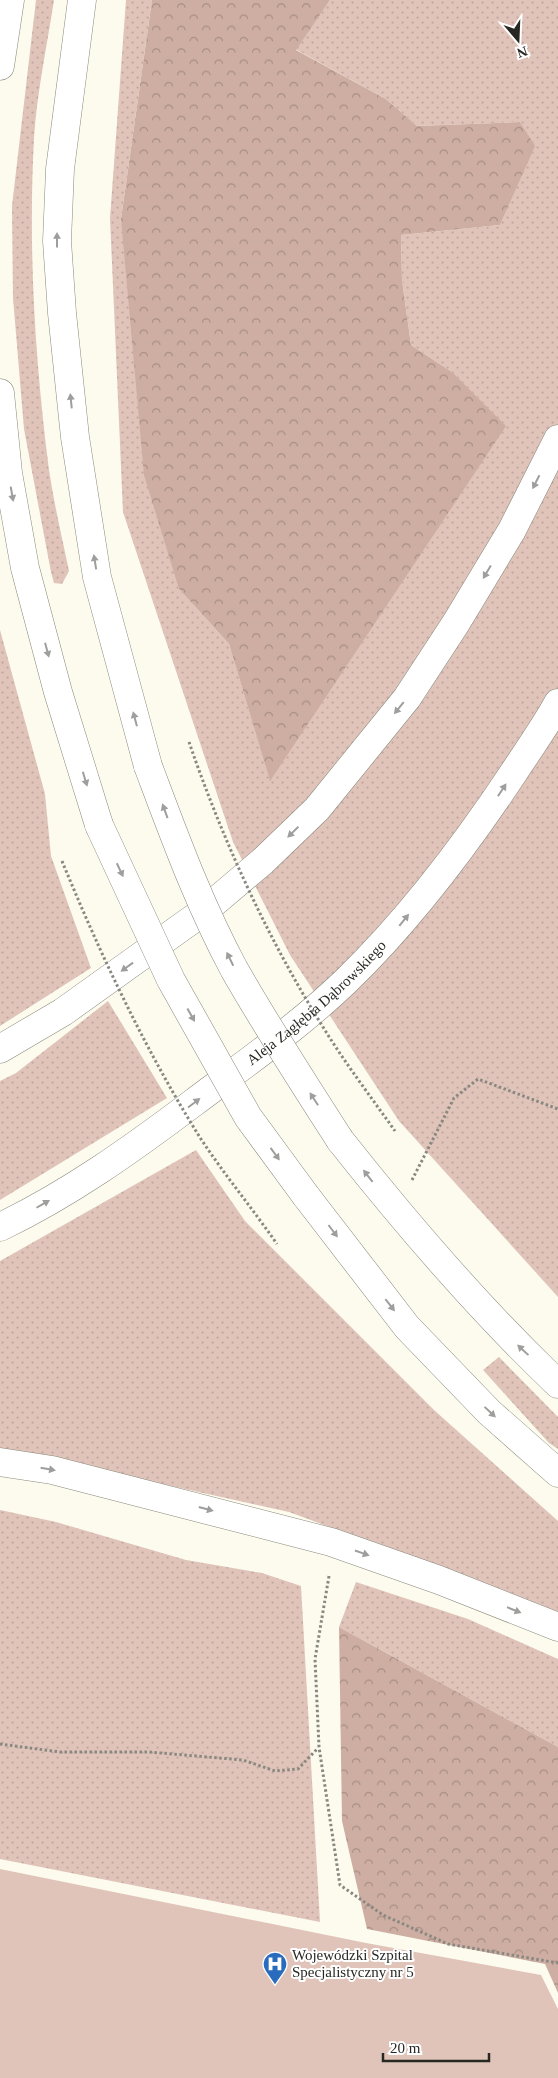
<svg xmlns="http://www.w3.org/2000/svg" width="558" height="2078" font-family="Georgia,serif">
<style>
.grass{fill:url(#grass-dots)}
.forest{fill:url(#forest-crowns)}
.park{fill:#e0c4ba}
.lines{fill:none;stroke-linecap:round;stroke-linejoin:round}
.primary-casing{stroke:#89887c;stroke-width:29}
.path{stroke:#898880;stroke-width:3;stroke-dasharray:2.5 2.5;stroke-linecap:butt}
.primary{stroke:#fff;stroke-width:28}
.primary-bridge-casing{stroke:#89887c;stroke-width:29;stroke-linecap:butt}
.path-bridge{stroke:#898880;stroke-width:3;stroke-dasharray:2.5 2.5;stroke-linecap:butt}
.primary-bridge{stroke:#fff;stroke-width:28}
.oneway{fill:#9e9e9c}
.labels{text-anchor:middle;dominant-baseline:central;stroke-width:4;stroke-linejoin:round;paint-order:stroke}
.street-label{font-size:15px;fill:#282823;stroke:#fff}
.poi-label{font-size:15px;fill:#282823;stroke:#fff;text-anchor:start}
</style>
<defs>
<pattern id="grass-dots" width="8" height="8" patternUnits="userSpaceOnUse" patternTransform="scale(1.25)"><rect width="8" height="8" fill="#e0c4ba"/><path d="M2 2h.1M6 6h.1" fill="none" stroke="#c0a8a0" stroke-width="1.8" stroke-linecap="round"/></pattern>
<pattern id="forest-crowns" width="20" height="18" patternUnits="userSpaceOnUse" patternTransform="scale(1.25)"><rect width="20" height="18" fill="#ceaea2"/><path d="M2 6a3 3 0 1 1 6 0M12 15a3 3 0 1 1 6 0" fill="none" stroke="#a78e84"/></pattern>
</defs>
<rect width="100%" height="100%" fill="#fcfbee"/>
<!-- grass -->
<g class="grass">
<path d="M36,0H54C47,46 37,92 34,138C28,250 35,360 49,470C54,504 62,537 69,571L62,584L54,583L51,572L24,429L13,298L12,206Z"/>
<path d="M126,0H152L121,219L179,589L229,644L270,780L452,372L411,345L402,280L401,235L500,225L534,146L520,122L417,126L386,99L295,49L330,0H558V1297L399,1121L290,955L233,842L123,512L110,218Z"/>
<path d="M0,630L45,794L51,856L91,968L0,1026Z"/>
<path d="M108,1001L167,1098L0,1200V1081L16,1073Z"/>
<path d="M196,1150L245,1221L434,1410L558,1521V1613L543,1606L289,1512L0,1448V1261Z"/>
<path d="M499,1357L558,1417V1449L549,1443L483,1370Z"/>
<path d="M0,1510L56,1522L186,1560L262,1573L301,1586L320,1922L0,1859Z"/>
<path d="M356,1582L468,1619L558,1659V1747L339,1627Z"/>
</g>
<!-- forest -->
<g class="forest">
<path d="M152,0H330L296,50L386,99L417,126L520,122L535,146L500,225L401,235L402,280L411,345L452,372L506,426L270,781L229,644L179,589L144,475L121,219Z"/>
<path d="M339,1627L558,1747V1993L545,1964L367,1929L342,1821Z"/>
</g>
<!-- park -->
<path class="park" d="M0,1869L366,1943L541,1975L558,2009V2078H0Z"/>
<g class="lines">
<defs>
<g id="primary">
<path d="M82,0L60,169L57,241L62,313L75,437L97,577L148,766"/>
<path d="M0,66L10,0"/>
<path d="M0,393L8,473L25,568L58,692L99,825"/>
<path d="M0,1049L63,1012L204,911L263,861L317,809L407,698L456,623L512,530L558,439"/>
<path d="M340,1140C408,1226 479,1309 558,1384"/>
<path d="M306,1196L407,1327L489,1412L558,1473"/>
<path id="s1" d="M0,1227C69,1194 132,1149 193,1103C245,1064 299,1026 346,981C410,919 465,846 514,772C529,749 545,727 558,703"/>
<path d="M0,1462L52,1470L331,1542L439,1580L558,1627"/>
</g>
</defs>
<!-- primary casing -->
<use href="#primary" class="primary-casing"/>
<!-- path -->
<g class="path">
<path d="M412,1180L454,1098L478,1079L558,1109"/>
<path d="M329,1576L315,1659L319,1747L340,1885L383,1915L448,1944L558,1963"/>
<path d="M0,1744L60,1752H149L243,1760L275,1771L298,1769L318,1748"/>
</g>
<!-- primary -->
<use href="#primary" class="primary"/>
<defs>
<g id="primary-bridge">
<path d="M148,766C174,835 199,904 234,969C267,1027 304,1084 340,1140"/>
<path d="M99,825L171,980L248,1117L306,1196"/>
</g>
</defs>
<!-- primary-bridge casing -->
<use href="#primary-bridge" class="primary-bridge-casing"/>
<!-- path-bridge -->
<g class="path-bridge">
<path d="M189,742C223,841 268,939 323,1027C345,1063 371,1097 395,1131"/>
<path d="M62,861C101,956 145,1049 199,1136C223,1173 252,1208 277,1244"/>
</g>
<!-- primary-bridge -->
<use href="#primary-bridge" class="primary-bridge"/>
</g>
<!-- one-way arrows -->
<defs><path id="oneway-solid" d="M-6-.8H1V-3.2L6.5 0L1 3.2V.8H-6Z" transform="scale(1.25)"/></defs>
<g class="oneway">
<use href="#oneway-solid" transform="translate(57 240) rotate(-90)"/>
<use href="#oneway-solid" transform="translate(71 401) rotate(-96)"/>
<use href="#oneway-solid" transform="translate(536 482) rotate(117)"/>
<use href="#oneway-solid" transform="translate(12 494) rotate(80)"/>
<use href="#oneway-solid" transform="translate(95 562) rotate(-99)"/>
<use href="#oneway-solid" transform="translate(487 572) rotate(121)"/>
<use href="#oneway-solid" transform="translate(47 650) rotate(75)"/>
<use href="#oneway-solid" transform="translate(399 708) rotate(129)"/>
<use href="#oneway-solid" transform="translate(135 719) rotate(-105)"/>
<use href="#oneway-solid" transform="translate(85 779) rotate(73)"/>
<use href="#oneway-solid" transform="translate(502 790) rotate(-57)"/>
<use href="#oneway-solid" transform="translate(165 811) rotate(-110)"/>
<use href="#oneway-solid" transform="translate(293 832) rotate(136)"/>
<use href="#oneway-solid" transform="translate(120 870) rotate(65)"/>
<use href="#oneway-solid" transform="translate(404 920) rotate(-51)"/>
<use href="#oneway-solid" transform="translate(230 959) rotate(-116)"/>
<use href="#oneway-solid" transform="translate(127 967) rotate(144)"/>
<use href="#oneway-solid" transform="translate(191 1015) rotate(61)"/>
<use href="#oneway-solid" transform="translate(314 1099) rotate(-123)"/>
<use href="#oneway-solid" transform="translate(194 1103) rotate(-37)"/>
<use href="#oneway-solid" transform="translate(275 1154) rotate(54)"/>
<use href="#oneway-solid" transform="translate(368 1176) rotate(-128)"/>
<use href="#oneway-solid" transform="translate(43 1204) rotate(-30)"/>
<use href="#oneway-solid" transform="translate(333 1231) rotate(53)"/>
<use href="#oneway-solid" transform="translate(390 1305) rotate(52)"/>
<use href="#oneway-solid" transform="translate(523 1350) rotate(-137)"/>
<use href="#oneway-solid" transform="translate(490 1412) rotate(43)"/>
<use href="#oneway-solid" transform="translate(48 1469) rotate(10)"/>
<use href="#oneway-solid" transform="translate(206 1509) rotate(15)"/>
<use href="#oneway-solid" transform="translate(362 1553) rotate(19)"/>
<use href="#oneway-solid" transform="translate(514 1610) rotate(22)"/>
</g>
<!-- icons -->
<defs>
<symbol id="hospital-pin" viewBox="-11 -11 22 30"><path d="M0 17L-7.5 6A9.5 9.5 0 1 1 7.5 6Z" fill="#296bbc" stroke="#fff"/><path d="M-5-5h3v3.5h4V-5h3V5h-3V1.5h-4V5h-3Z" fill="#fff"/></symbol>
</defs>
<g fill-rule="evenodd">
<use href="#hospital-pin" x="261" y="1950" width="28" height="38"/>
</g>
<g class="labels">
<!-- street labels -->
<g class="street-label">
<text stroke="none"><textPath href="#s1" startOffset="389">Aleja Zagłębia Dąbrowskiego</textPath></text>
</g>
<!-- poi labels -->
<g class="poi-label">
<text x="292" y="1955">Wojewódzki Szpital<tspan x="292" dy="17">Specjalistyczny nr 5</tspan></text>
</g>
</g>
<!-- north arrow -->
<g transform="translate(518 40) rotate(161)" stroke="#ffffff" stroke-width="4" paint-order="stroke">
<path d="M0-4L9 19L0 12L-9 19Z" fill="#282823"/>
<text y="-8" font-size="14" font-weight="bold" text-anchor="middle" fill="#282823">N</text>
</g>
<!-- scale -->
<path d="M383 2053v8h106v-8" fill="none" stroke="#282823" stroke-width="2.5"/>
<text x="390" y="2053" font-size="15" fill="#282823" stroke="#ffffff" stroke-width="4" paint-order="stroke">20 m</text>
</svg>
